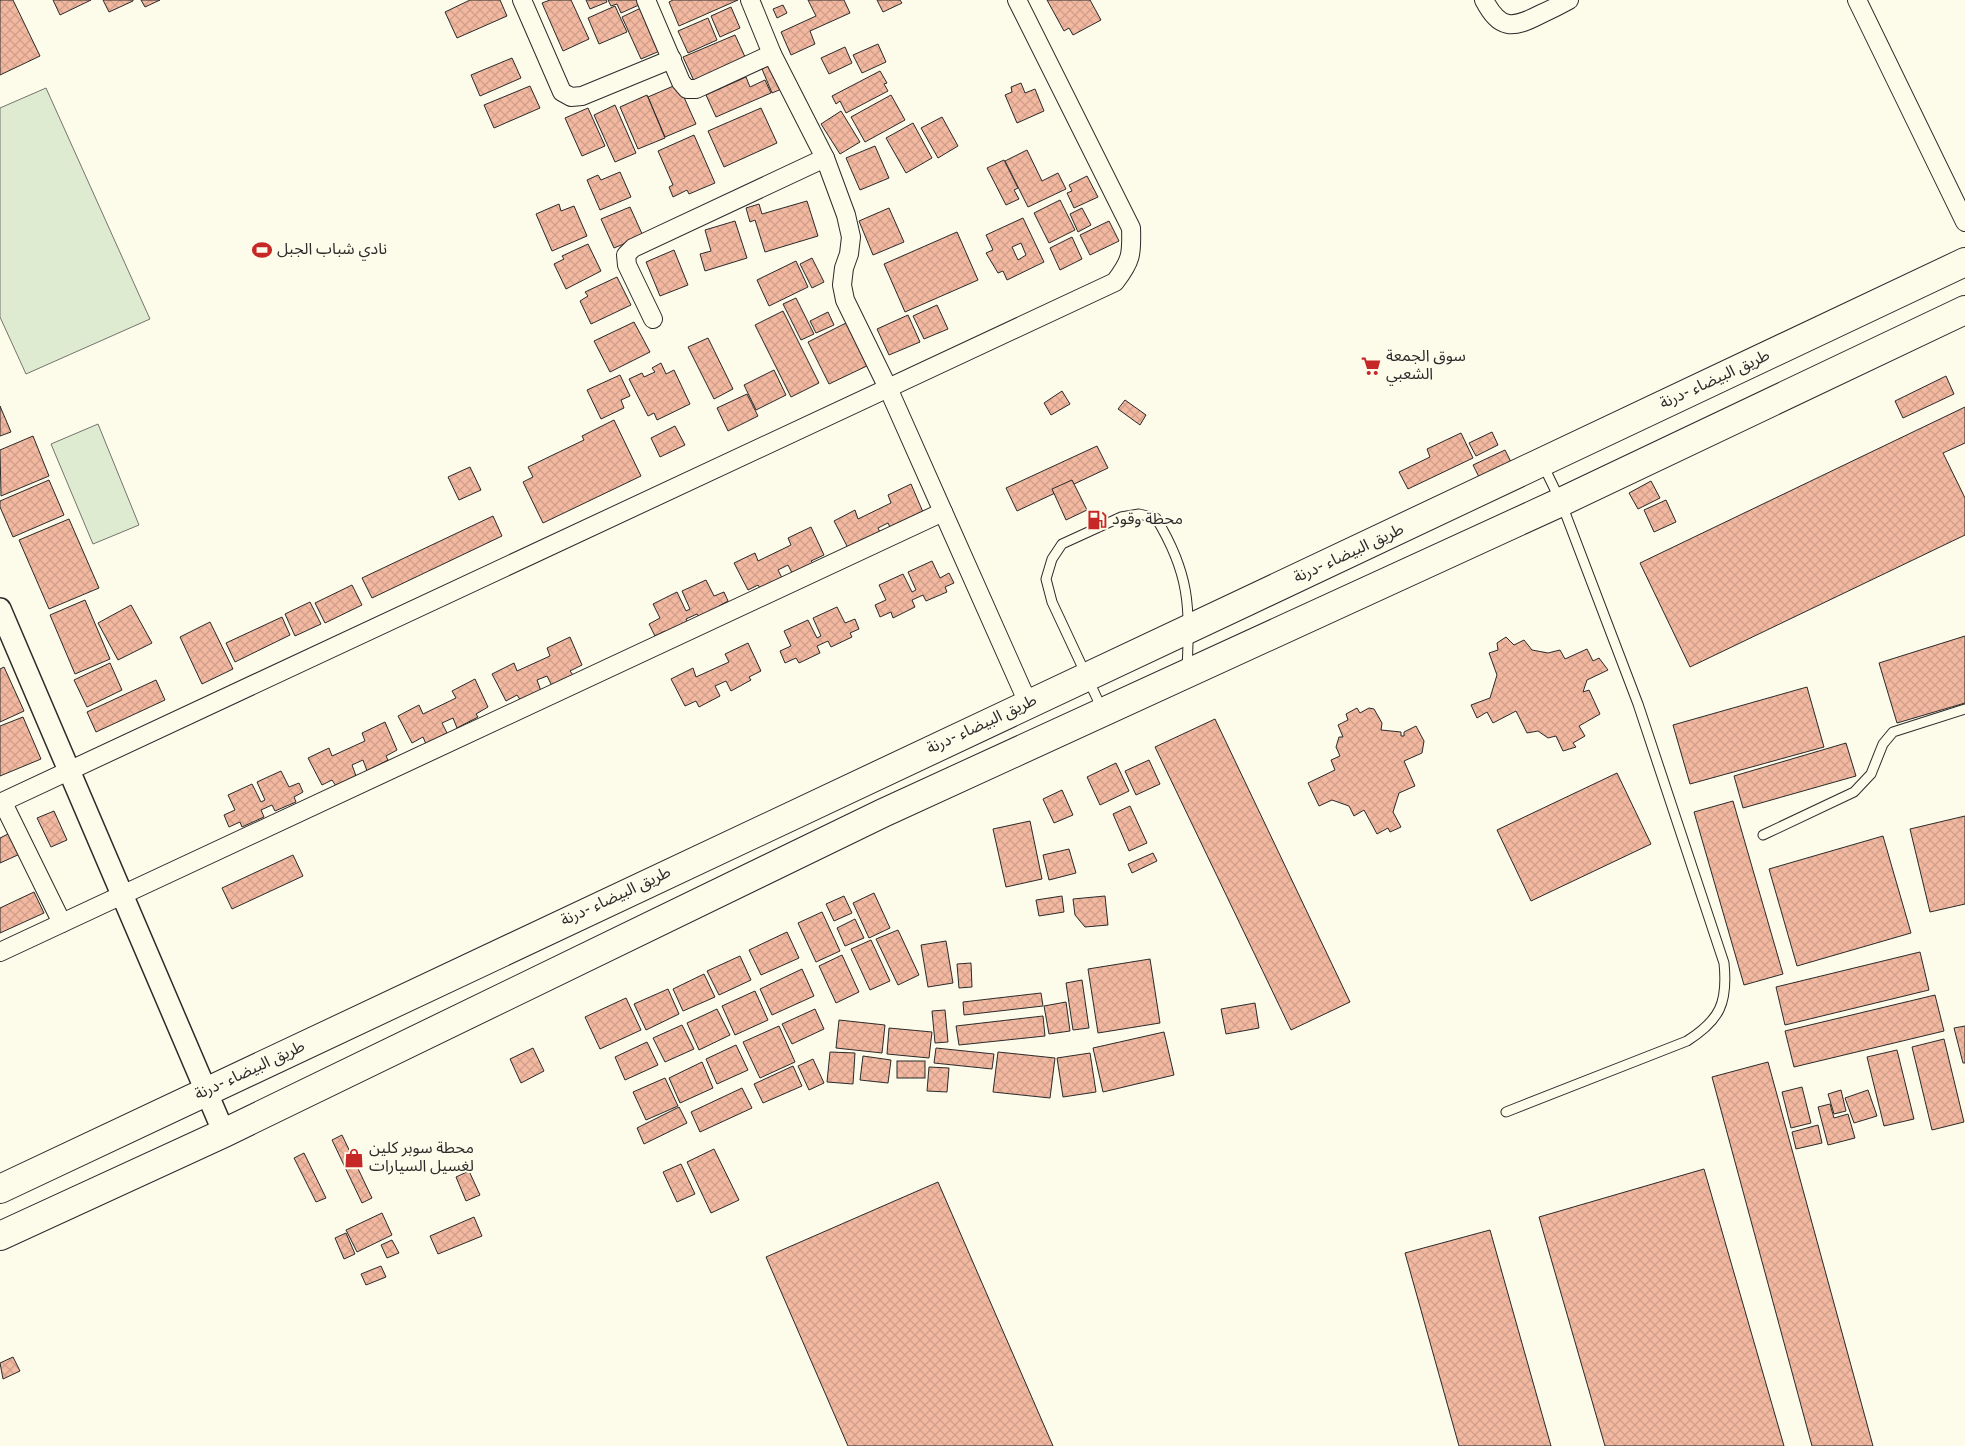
<svg xmlns="http://www.w3.org/2000/svg" width="1965" height="1446" font-family="Overpass,'Noto Sans Arabic',sans-serif">
<style>
.grass{fill:#deebd1;stroke:#74746e}
.building{fill:url(#building-cross-hatch);stroke:#2b2b2b;fill-rule:evenodd}
.lines{fill:none;stroke-linecap:round;stroke-linejoin:round}
.service-casing{stroke:#2b2b2b;stroke-width:11}
.minor-casing{stroke:#2b2b2b;stroke-width:20}
.tertiary-casing{stroke:#2b2b2b;stroke-width:24}
.trunk-casing{stroke:#2b2b2b;stroke-width:30}
.service{stroke:#fdfbea;stroke-width:9}
.minor{stroke:#fdfbea;stroke-width:18}
.tertiary{stroke:#fdfbea;stroke-width:21}
.trunk{stroke:#fdfbea;stroke-width:28}
.labels{text-anchor:middle;dominant-baseline:central;stroke-width:4;stroke-linejoin:round;paint-order:stroke}
.poi-label{font-size:16px;fill:#2b2b2b;stroke:#fdfbea;text-anchor:start}
.street-label{font-size:16px;fill:#2b2b2b;stroke:#fdfbea}
</style>
<defs>
<pattern id="building-cross-hatch" width="8" height="8" patternUnits="userSpaceOnUse" patternTransform="scale(1.25)"><rect width="8" height="8" fill="#f2b8a0"/><path d="M0 0l8 8M0 8l8-8" fill="none" stroke="#d09e8a"/></pattern>
</defs>
<rect width="100%" height="100%" fill="#fdfbea"/>
<!-- grass -->
<g class="grass">
<path d="M46,88L150,319L26,374L0,317V108Z"/>
<path d="M98,424L139,525L93,544L51,444Z"/>
</g>
<!-- building -->
<g class="building">
<path d="M0,0H13L40,56L0,75Z"/>
<path d="M53,0H91L60,15Z"/>
<path d="M103,0H133V1L109,12Z"/>
<path d="M141,0H160L145,7Z"/>
<path d="M470,0H500L507,16L457,38L445,12Z"/>
<path d="M550,0H571L589,39L563,51L542,3Z"/>
<path d="M586,0H606L607,2L590,9Z"/>
<path d="M608,0H637L639,5L621,13L617,4L611,6Z"/>
<path d="M673,0H738L679,26L669,2Z"/>
<path d="M808,0H844L850,13L810,31L815,44L791,55L781,32L816,16Z"/>
<path d="M877,0H900L902,3L883,12Z"/>
<path d="M1047,0H1090L1101,20L1073,35L1069,28L1064,31Z"/>
<path d="M783,5L787,13L777,18L773,9Z"/>
<path d="M615,6L627,32L599,44L588,18Z"/>
<path d="M643,7L662,50L641,59L622,17Z"/>
<path d="M731,7L740,28L720,37L711,16Z"/>
<path d="M708,18L717,40L688,53L678,31Z"/>
<path d="M735,35L746,59L694,81L683,57Z"/>
<path d="M878,44L886,62L862,73L853,55Z"/>
<path d="M845,47L852,63L829,74L821,58Z"/>
<path d="M512,58L521,78L480,96L471,75Z"/>
<path d="M773,64L784,88L772,93L762,69Z"/>
<path d="M880,71L887,83L884,84L888,91L846,113L840,101L836,104L832,96Z"/>
<path d="M746,77L750,87L765,80L771,93L716,117L706,95Z"/>
<path d="M1021,83L1025,93L1035,89L1044,111L1017,123L1005,95L1012,92L1011,87Z"/>
<path d="M678,84L696,124L665,137L648,97Z"/>
<path d="M530,86L540,108L494,128L484,105Z"/>
<path d="M647,95L665,138L638,149L620,107Z"/>
<path d="M891,95L905,120L865,142L851,117Z"/>
<path d="M615,105L636,153L615,162L594,115Z"/>
<path d="M588,108L605,146L582,156L565,118Z"/>
<path d="M761,108L777,143L724,167L708,131Z"/>
<path d="M841,111L860,142L840,154L821,124Z"/>
<path d="M942,117L958,146L938,158L921,128Z"/>
<path d="M913,123L932,158L906,173L886,138Z"/>
<path d="M694,135L715,183L689,194L687,190L673,197L669,187L673,185L658,151Z"/>
<path d="M875,146L889,178L860,190L846,158Z"/>
<path d="M1027,150L1042,181L1058,173L1066,189L1028,207L1005,161Z"/>
<path d="M1004,160L1018,188L1014,190L1019,199L1006,205L987,168Z"/>
<path d="M620,172L631,197L600,210L587,180L598,175L601,180Z"/>
<path d="M1087,176L1098,197L1074,208L1067,193L1072,191L1069,185Z"/>
<path d="M1060,200L1075,230L1049,243L1034,213Z"/>
<path d="M807,201L818,236L765,252L755,220L750,222L746,208L759,204L762,214Z"/>
<path d="M559,204L561,211L574,206L587,236L552,251L536,214Z"/>
<path d="M630,207L643,236L614,248L601,219Z"/>
<path d="M889,208L904,242L873,255L859,221Z"/>
<path d="M1082,208L1091,225L1078,232L1070,214Z"/>
<path d="M1023,218L1044,262L1007,280L1003,271L998,273L986,253L993,250L986,235ZM1021,243L1026,255L1018,260L1012,247Z"/>
<path d="M735,221L747,258L705,271L700,254L711,251L705,230Z"/>
<path d="M1109,221L1119,241L1090,255L1080,235Z"/>
<path d="M957,232L978,280L905,312L884,264Z"/>
<path d="M1072,237L1082,259L1060,270L1050,248Z"/>
<path d="M588,244L601,271L566,289L554,264L564,259L562,256Z"/>
<path d="M674,250L688,285L660,296L646,262Z"/>
<path d="M812,258L824,282L812,288L800,264Z"/>
<path d="M796,261L808,287L769,306L757,280Z"/>
<path d="M617,277L631,305L591,324L580,301L588,296L585,292Z"/>
<path d="M796,298L814,334L801,340L783,304Z"/>
<path d="M937,305L948,329L924,339L913,316Z"/>
<path d="M783,311L819,383L791,397L755,325Z"/>
<path d="M828,312L834,325L816,333L810,321Z"/>
<path d="M908,315L920,342L889,355L877,329Z"/>
<path d="M850,321L871,364L829,384L808,342Z"/>
<path d="M634,322L650,352L610,372L594,341Z"/>
<path d="M708,338L733,389L714,399L688,347Z"/>
<path d="M661,363L666,374L674,370L690,404L657,420L654,413L648,416L629,379L642,373L644,377L655,372L652,368Z"/>
<path d="M774,370L786,395L756,410L744,385Z"/>
<path d="M620,375L630,396L621,400L624,408L601,419L587,390Z"/>
<path d="M1946,376L1954,394L1903,418L1895,401Z"/>
<path d="M1062,391L1070,404L1051,415L1044,403Z"/>
<path d="M747,394L758,416L728,431L717,408Z"/>
<path d="M1125,400L1146,415L1140,425L1118,409Z"/>
<path d="M0,406L11,432L0,436Z"/>
<path d="M1965,407V443L1943,453L1965,498V535L1690,667L1640,563Z"/>
<path d="M614,420L641,476L543,523L523,482L533,477L528,467L584,440L582,436Z"/>
<path d="M675,426L685,445L660,457L651,438Z"/>
<path d="M1492,432L1498,445L1476,456L1469,443Z"/>
<path d="M1461,433L1473,458L1408,489L1399,472L1430,457L1427,449Z"/>
<path d="M33,436L49,476L1,496L0,450Z"/>
<path d="M1097,446L1108,468L1017,511L1006,488Z"/>
<path d="M1505,450L1511,462L1479,477L1473,465Z"/>
<path d="M470,467L481,490L459,500L448,477Z"/>
<path d="M49,480L64,515L13,537L0,507V501Z"/>
<path d="M1072,480L1087,510L1066,520L1052,489Z"/>
<path d="M1651,481L1660,498L1638,509L1629,493Z"/>
<path d="M911,484L923,512L893,533L888,523L878,528L883,538L848,548L834,521L855,510L858,519L891,503L888,495Z"/>
<path d="M1666,500L1676,522L1654,532L1644,510Z"/>
<path d="M493,516L502,536L372,598L362,578Z"/>
<path d="M69,519L99,588L49,609L19,540Z"/>
<path d="M811,527L824,555L811,561L814,564L793,575L788,565L778,570L783,580L762,591L758,585L748,590L734,563L755,553L758,561L791,545L788,538Z"/>
<path d="M932,561L940,578L949,573L954,583L945,587L947,592L926,601L923,595L912,600L915,607L893,618L891,612L880,617L875,605L886,600L879,585L903,574L912,592L916,590L908,572Z"/>
<path d="M706,580L714,596L724,592L728,601L719,606L721,610L701,620L697,614L686,619L689,626L668,636L665,631L655,636L649,624L660,618L653,604L677,592L686,611L690,609L682,591Z"/>
<path d="M352,585L362,605L325,623L315,603Z"/>
<path d="M85,600L110,659L75,674L50,615Z"/>
<path d="M310,602L321,624L295,636L285,614Z"/>
<path d="M131,605L152,643L118,660L98,623Z"/>
<path d="M837,607L845,623L855,619L859,629L850,633L852,637L831,647L828,641L817,646L820,653L799,663L796,658L785,663L780,651L791,646L784,631L808,620L817,638L821,636L813,618Z"/>
<path d="M282,617L290,635L235,662L226,643Z"/>
<path d="M210,622L233,669L202,684L180,637Z"/>
<path d="M1965,636V703L1897,723L1879,663Z"/>
<path d="M570,637L582,665L570,671L573,675L552,686L547,676L537,680L541,691L521,701L517,695L506,701L492,674L514,663L517,671L550,656L547,648Z"/>
<path d="M1506,637L1514,645L1524,640L1532,650L1548,653L1560,650L1565,659L1587,649L1593,661L1599,658L1608,670L1587,680L1583,692L1589,690L1600,714L1579,726L1585,736L1573,743L1576,747L1563,751L1556,736L1548,738L1538,731L1527,733L1516,711L1493,723L1487,712L1477,718L1471,705L1490,698L1497,675L1489,653L1498,650L1497,643Z"/>
<path d="M748,643L761,671L749,677L751,680L731,691L726,681L715,686L720,696L699,707L696,701L685,706L671,679L693,668L696,677L729,662L725,654Z"/>
<path d="M110,663L122,690L87,707L74,680Z"/>
<path d="M4,667L24,711L0,722V669Z"/>
<path d="M475,679L488,707L476,714L478,717L457,728L453,718L442,723L447,733L426,744L423,737L412,743L398,716L419,705L423,714L456,698L452,691Z"/>
<path d="M156,680L165,700L96,732L87,712Z"/>
<path d="M1807,687L1824,747L1690,784L1673,725Z"/>
<path d="M1357,708L1360,713L1369,708L1374,709L1382,723L1381,730L1401,732V736H1404V732L1416,726L1424,741L1422,753L1404,761L1415,786L1399,793L1393,812L1401,827L1390,832L1388,828L1377,834L1364,810L1354,816L1349,806L1332,800L1319,806L1308,783L1335,770L1331,760L1340,756L1336,747L1339,737H1343L1338,725L1348,720L1346,714Z"/>
<path d="M23,717L41,759L0,776V726Z"/>
<path d="M1215,719L1350,1002L1291,1030L1155,747Z"/>
<path d="M385,722L397,750L386,756L388,760L367,771L363,760L352,765L356,776L336,786L332,780L322,785L308,758L329,748L332,756L365,741L362,733Z"/>
<path d="M1846,743L1856,776L1743,808L1734,776Z"/>
<path d="M1149,760L1160,784L1136,795L1125,771Z"/>
<path d="M1116,763L1129,791L1100,805L1087,777Z"/>
<path d="M281,771L289,787L299,783L303,792L294,797L296,802L275,811L272,805L261,810L264,817L242,827L240,822L229,827L224,815L235,810L228,795L252,784L261,802L265,800L257,782Z"/>
<path d="M1617,773L1651,844L1531,901L1497,830Z"/>
<path d="M1062,790L1073,815L1054,823L1043,799Z"/>
<path d="M1733,801L1783,974L1744,985L1694,812Z"/>
<path d="M1130,806L1147,843L1129,851L1113,814Z"/>
<path d="M54,811L67,840L51,847L37,818Z"/>
<path d="M1965,816V904L1930,912L1910,829Z"/>
<path d="M1030,821L1042,879L1006,887L993,829Z"/>
<path d="M10,833L20,854L0,863V838Z"/>
<path d="M1883,836L1911,933L1797,966L1769,869Z"/>
<path d="M1069,849L1076,873L1049,880L1043,855Z"/>
<path d="M1153,853L1157,861L1132,873L1128,864Z"/>
<path d="M293,855L303,876L232,909L222,888Z"/>
<path d="M34,892L44,913L0,933V908Z"/>
<path d="M874,893L890,928L869,938L853,903Z"/>
<path d="M844,896L852,913L834,921L826,904Z"/>
<path d="M1062,896L1064,912L1039,916L1036,900Z"/>
<path d="M1105,896L1108,925L1085,927L1075,915L1073,899Z"/>
<path d="M822,912L840,951L816,962L798,923Z"/>
<path d="M855,919L864,938L845,946L837,928Z"/>
<path d="M898,930L919,975L898,985L876,939Z"/>
<path d="M787,932L799,958L761,975L749,950Z"/>
<path d="M871,940L890,981L870,990L851,949Z"/>
<path d="M946,941L953,983L928,987L921,945Z"/>
<path d="M1920,952L1929,990L1785,1025L1776,987Z"/>
<path d="M842,955L859,992L836,1003L819,966Z"/>
<path d="M740,956L751,980L719,995L707,971Z"/>
<path d="M1150,959L1160,1023L1098,1033L1088,969Z"/>
<path d="M971,963L972,987L959,988L957,964Z"/>
<path d="M802,969L814,996L772,1015L760,989Z"/>
<path d="M704,974L715,997L683,1011L673,989Z"/>
<path d="M1082,980L1089,1028L1073,1030L1066,983Z"/>
<path d="M668,989L679,1014L646,1030L634,1004Z"/>
<path d="M755,991L768,1020L735,1035L722,1006Z"/>
<path d="M1041,993L1043,1006L964,1015L963,1002Z"/>
<path d="M1935,995L1944,1031L1794,1067L1785,1031Z"/>
<path d="M626,998L641,1030L600,1049L585,1017Z"/>
<path d="M1066,1002L1070,1031L1049,1034L1044,1006Z"/>
<path d="M1255,1003L1259,1028L1226,1034L1221,1009Z"/>
<path d="M717,1009L730,1035L699,1050L687,1023Z"/>
<path d="M815,1009L824,1029L792,1044L782,1024Z"/>
<path d="M945,1010L948,1042L935,1043L932,1011Z"/>
<path d="M1043,1016L1045,1036L959,1045L956,1026Z"/>
<path d="M839,1020L885,1025L882,1053L836,1048Z"/>
<path d="M682,1025L694,1049L665,1062L653,1038Z"/>
<path d="M779,1026L795,1062L760,1078L743,1042Z"/>
<path d="M1965,1026V1063H1963L1954,1028Z"/>
<path d="M889,1028L932,1032L929,1058L887,1054Z"/>
<path d="M1164,1032L1174,1075L1103,1092L1093,1048Z"/>
<path d="M1944,1039L1964,1122L1932,1130L1912,1047Z"/>
<path d="M647,1042L658,1065L625,1080L615,1057Z"/>
<path d="M736,1045L748,1070L717,1084L706,1059Z"/>
<path d="M533,1048L544,1071L521,1083L510,1059Z"/>
<path d="M936,1048L994,1054L992,1069L934,1063Z"/>
<path d="M1897,1050L1914,1119L1884,1126L1867,1057Z"/>
<path d="M830,1052L855,1053L853,1084L827,1082Z"/>
<path d="M998,1052L1055,1058L1050,1098L993,1092Z"/>
<path d="M1090,1053L1096,1092L1063,1097L1057,1058Z"/>
<path d="M863,1056L891,1060L888,1083L860,1080Z"/>
<path d="M813,1059L824,1083L809,1090L798,1066Z"/>
<rect x="897" y="1061" width="28" height="17"/>
<path d="M702,1062L713,1088L680,1103L669,1078Z"/>
<path d="M1768,1062L1873,1446H1812L1712,1077Z"/>
<path d="M793,1066L802,1086L763,1103L754,1084Z"/>
<path d="M929,1067L949,1068L947,1092L927,1091Z"/>
<path d="M665,1078L678,1106L646,1120L633,1092Z"/>
<path d="M1802,1087L1811,1123L1791,1128L1782,1092Z"/>
<path d="M742,1088L752,1108L700,1132L691,1112Z"/>
<path d="M1841,1090L1846,1111L1834,1114L1828,1094Z"/>
<path d="M1868,1090L1877,1116L1854,1123L1845,1098Z"/>
<path d="M1830,1104L1834,1118L1848,1114L1855,1138L1828,1145L1818,1107Z"/>
<path d="M679,1107L687,1123L644,1144L637,1128Z"/>
<path d="M1818,1125L1822,1143L1796,1149L1792,1132Z"/>
<path d="M342,1135L372,1198L362,1203L332,1140Z"/>
<path d="M714,1149L739,1200L711,1213L687,1162Z"/>
<path d="M304,1153L326,1198L316,1202L294,1158Z"/>
<path d="M681,1164L695,1194L677,1202L663,1172Z"/>
<path d="M1704,1169L1784,1446H1605L1539,1217Z"/>
<path d="M469,1171L480,1195L466,1201L456,1177Z"/>
<path d="M938,1182L1053,1446H848L766,1257Z"/>
<path d="M382,1213L392,1235L357,1252L346,1230Z"/>
<path d="M474,1217L482,1236L438,1254L430,1236Z"/>
<path d="M1490,1230L1551,1446H1459L1405,1253Z"/>
<path d="M346,1233L355,1254L344,1259L335,1238Z"/>
<path d="M392,1240L399,1253L387,1258L381,1245Z"/>
<path d="M381,1266L386,1277L366,1285L361,1274Z"/>
<path d="M13,1357L20,1371L3,1379L0,1363Z"/>
</g>
<g class="lines">
<defs>
<g id="service">
<path d="M1102,709L1052,602L1046,579L1052,559L1062,544L1121,517L1139,514L1156,518C1190,574 1190,606 1187,669"/>
<path d="M1763,835L1854,792L1871,774L1883,744L1893,732L1965,709"/>
<path d="M1506,1112L1687,1041C1720,1020 1728,1003 1724,963L1638,704L1561,502L1543,465"/>
</g>
<g id="minor">
<path d="M522,0L562,92L571,97L582,96L672,59"/>
<path d="M646,0L681,82L687,89H696L772,54"/>
<path d="M750,0L772,54L825,158L846,215L851,237L849,254L844,268L842,285L845,300L888,388L1028,703"/>
<path d="M1484,0C1500,30 1512,29 1541,14C1550,10 1560,5 1569,0"/>
<path d="M1857,0L1965,222"/>
<path d="M653,319L627,265L626,255L633,248L825,158"/>
<path d="M0,803L1115,282C1131,261 1132,255 1131,228L1017,0"/>
<path d="M3,803L62,923"/>
<path d="M0,952L943,512"/>
</g>
<path id="tertiary" d="M0,609L224,1133"/>
<g id="trunk">
<path d="M0,1189C654,879 1311,573 1965,262"/>
<path d="M0,1236L224,1133L883,813L1561,502L1965,310"/>
</g>
</defs>
<!-- service casing -->
<use href="#service" class="service-casing"/>
<!-- minor casing -->
<use href="#minor" class="minor-casing"/>
<!-- tertiary casing -->
<use href="#tertiary" class="tertiary-casing"/>
<!-- trunk casing -->
<use href="#trunk" class="trunk-casing"/>
<!-- service -->
<use href="#service" class="service"/>
<!-- minor -->
<use href="#minor" class="minor"/>
<!-- tertiary -->
<use href="#tertiary" class="tertiary"/>
<!-- trunk -->
<use href="#trunk" class="trunk"/>
</g>
<!-- icons -->
<defs>
<symbol id="stadium-bare" viewBox="-9 -9 18 18"><path d="M0-5a6.5 5 0 1 0 0 10a6.5 5 0 1 0 0-10ZM-3.5-1.8h7v3.6h-7Z" fill="#c62828" stroke="#fdfbea" stroke-width="2.5" paint-order="stroke"/></symbol>
<symbol id="supermarket-bare" viewBox="-9 -9 18 18"><path d="M-6-5.5h2.5l.6 2H6L4.5 2H-2.5L-4.4-4H-6ZM-1.5 3.2a1.3 1.3 0 1 0 .1 0ZM3 3.2a1.3 1.3 0 1 0 .1 0Z" fill="#c62828" stroke="#fdfbea" stroke-width="2.5" paint-order="stroke"/></symbol>
<symbol id="fuel-bare" viewBox="-9 -9 18 18"><path d="M-5.5-6h7V0h2V4h1.3V-2.5L3-4.5l.8-.8L6-3V5H2.5V1h-1V6h-7ZM-4.2-4.7v3.2H.2V-4.7Z" fill="#c62828" stroke="#fdfbea" stroke-width="2.5" paint-order="stroke"/></symbol>
<symbol id="shop-bare" viewBox="-9 -9 18 18"><path d="M-5-2.5h2.3a2.7 3.5 0 0 1 5.4 0H5L5.5 6h-11ZM-1.5-2.5h3a1.5 2.3 0 0 0-3 0Z" fill="#c62828" stroke="#fdfbea" stroke-width="2.5" paint-order="stroke"/></symbol>
</defs>
<g fill-rule="evenodd">
<use href="#stadium-bare" x="248" y="236" width="28" height="28"/>
<use href="#supermarket-bare" x="1357" y="352" width="28" height="28"/>
<use href="#fuel-bare" x="1083" y="506" width="28" height="28"/>
<use href="#shop-bare" x="340" y="1144" width="28" height="28"/>
</g>
<g class="labels">
<!-- poi labels -->
<g class="poi-label">
<text x="277" y="250">نادي شباب الجبل</text>
<text x="1386" y="357">سوق الجمعة<tspan x="1386" dy="18">الشعبي</tspan></text>
<text x="1112" y="520">محطة وقود</text>
<text x="369" y="1149">محطة سوبر كلين<tspan x="369" dy="18">لغسيل السيارات</tspan></text>
</g>
<!-- street labels -->
<g class="street-label">
<text transform="translate(1715 380) rotate(-25)">طريق البيضاء -درنة</text>
<text transform="translate(1349 554) rotate(-25)">طريق البيضاء -درنة</text>
<text transform="translate(982 725) rotate(-25)">طريق البيضاء -درنة</text>
<text transform="translate(616 897) rotate(-25)">طريق البيضاء -درنة</text>
<text transform="translate(250 1071) rotate(-25)">طريق البيضاء -درنة</text>
</g>
</g>
</svg>
